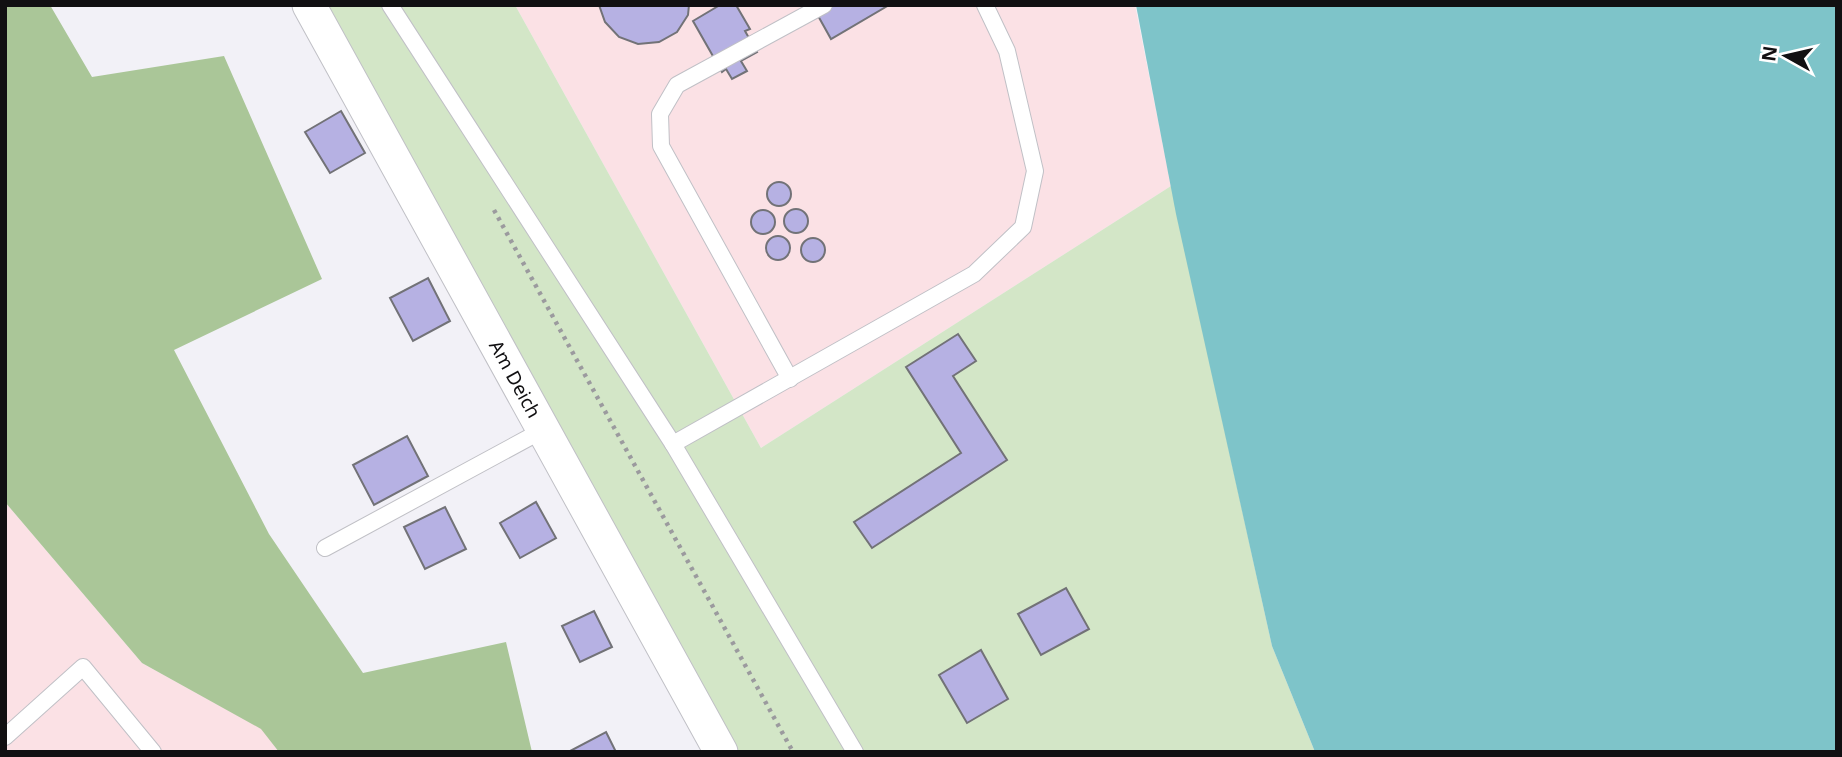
<svg xmlns="http://www.w3.org/2000/svg" width="1842" height="757" font-family="'Noto Sans',sans-serif">
<style>
.industrial{fill:#fbe1e5}
.green{fill:#d3e6c7}
.forest{fill:#aac698}
.water{fill:#7ec4c9}
.building{fill:#b6b1e3;stroke:#727277;stroke-width:2}
.lines{fill:none;stroke-linecap:round;stroke-linejoin:round}
.lane-casing{stroke:#c0c0c6;stroke-width:18}
.street-casing{stroke:#c0c0c6;stroke-width:35}
.path{stroke:#9b9a9e;stroke-width:4.5;stroke-dasharray:3.5 5;stroke-linecap:butt}
.lane{stroke:#fff;stroke-width:16}
.street{stroke:#fff;stroke-width:33}
.labels{text-anchor:middle;dominant-baseline:central;stroke-width:5;stroke-linejoin:round;paint-order:stroke}
.street-label{font-size:19px;fill:#111012;stroke:#fff}
</style>
<rect width="100%" height="100%" fill="#f2f1f7"/>
<!-- industrial -->
<g class="industrial">
<path d="M515,5H1135L1171,186L761,448Z"/>
<path d="M5,502L142,663L262,729L279,752H5Z"/>
</g>
<!-- green -->
<path class="green" d="M320,5H515L761,448L1171,186L1272,646L1315,752H734Z"/>
<!-- forest -->
<path class="forest" d="M5,5H50L92,77L224,56L322,279L174,350L269,534L363,673L506,642L532,752H279L261,729L142,663L5,502Z"/>
<!-- water -->
<path class="water" d="M1136,5H1837V752H1315L1272,646L1176,214Z"/>
<!-- building -->
<g class="building">
<path d="M599,5H689L688,15L677,32L659,42L638,44L619,37L605,22Z"/>
<path d="M720,5H736L750,29L745,31L757,52L741,61L747,71L732,79L726,69L722,72L693,21Z"/>
<path d="M812,5H889L831,39Z"/>
<path d="M341,111L365,153L330,173L305,132Z"/>
<circle cx="779" cy="194" r="12"/>
<circle cx="796" cy="221" r="12"/>
<circle cx="763" cy="222" r="12"/>
<circle cx="778" cy="248" r="12"/>
<circle cx="813" cy="250" r="12"/>
<path d="M428,278L450,321L413,341L390,298Z"/>
<path d="M958,334L976,361L953,376L1007,460L872,548L854,522L961,453L906,367Z"/>
<path d="M407,436L428,476L374,505L353,465Z"/>
<path d="M536,502L556,538L520,558L500,523Z"/>
<path d="M445,507L466,549L425,569L404,527Z"/>
<path d="M1066,588L1089,629L1041,655L1018,614Z"/>
<path d="M594,611L612,647L580,662L562,626Z"/>
<path d="M981,650L1008,699L967,723L939,675Z"/>
<path d="M606,732L616,752H571L570,751Z"/>
</g>
<g class="lines">
<defs>
<g id="lane">
<path d="M390,5L673,444L855,752"/>
<path d="M790,379L661,146L660,114L677,85L824,5"/>
<path d="M673,444L974,274L1023,227L1035,171L1007,51L985,5"/>
<path d="M325,548L543,430"/>
<path d="M5,737L83,667L153,752"/>
</g>
<g id="street">
<path id="s1" d="M309,5L721,752"/>
</g>
</defs>
<!-- lane casing -->
<use href="#lane" class="lane-casing"/>
<!-- street casing -->
<use href="#street" class="street-casing"/>
<!-- path -->
<path class="path" d="M494,210L793,752"/>
<!-- lane -->
<use href="#lane" class="lane"/>
<!-- street -->
<use href="#street" class="street"/>
</g>
<g class="labels">
<!-- street labels -->
<g class="street-label">
<text stroke="none"><textPath href="#s1" startOffset="427">Am Deich</textPath></text>
</g>
</g>
<!-- border -->
<rect width="1842" height="757" fill="none" stroke="#111012" stroke-width="14"/>
<!-- north arrow -->
<g transform="translate(1786 56) rotate(278)" stroke="#ffffff" stroke-width="5" paint-order="stroke">
<path d="M0-5L12 26L0 18L-12 26Z" fill="#111012"/>
<text y="-10" font-size="19" font-weight="bold" text-anchor="middle" fill="#111012">N</text>
</g>
</svg>
